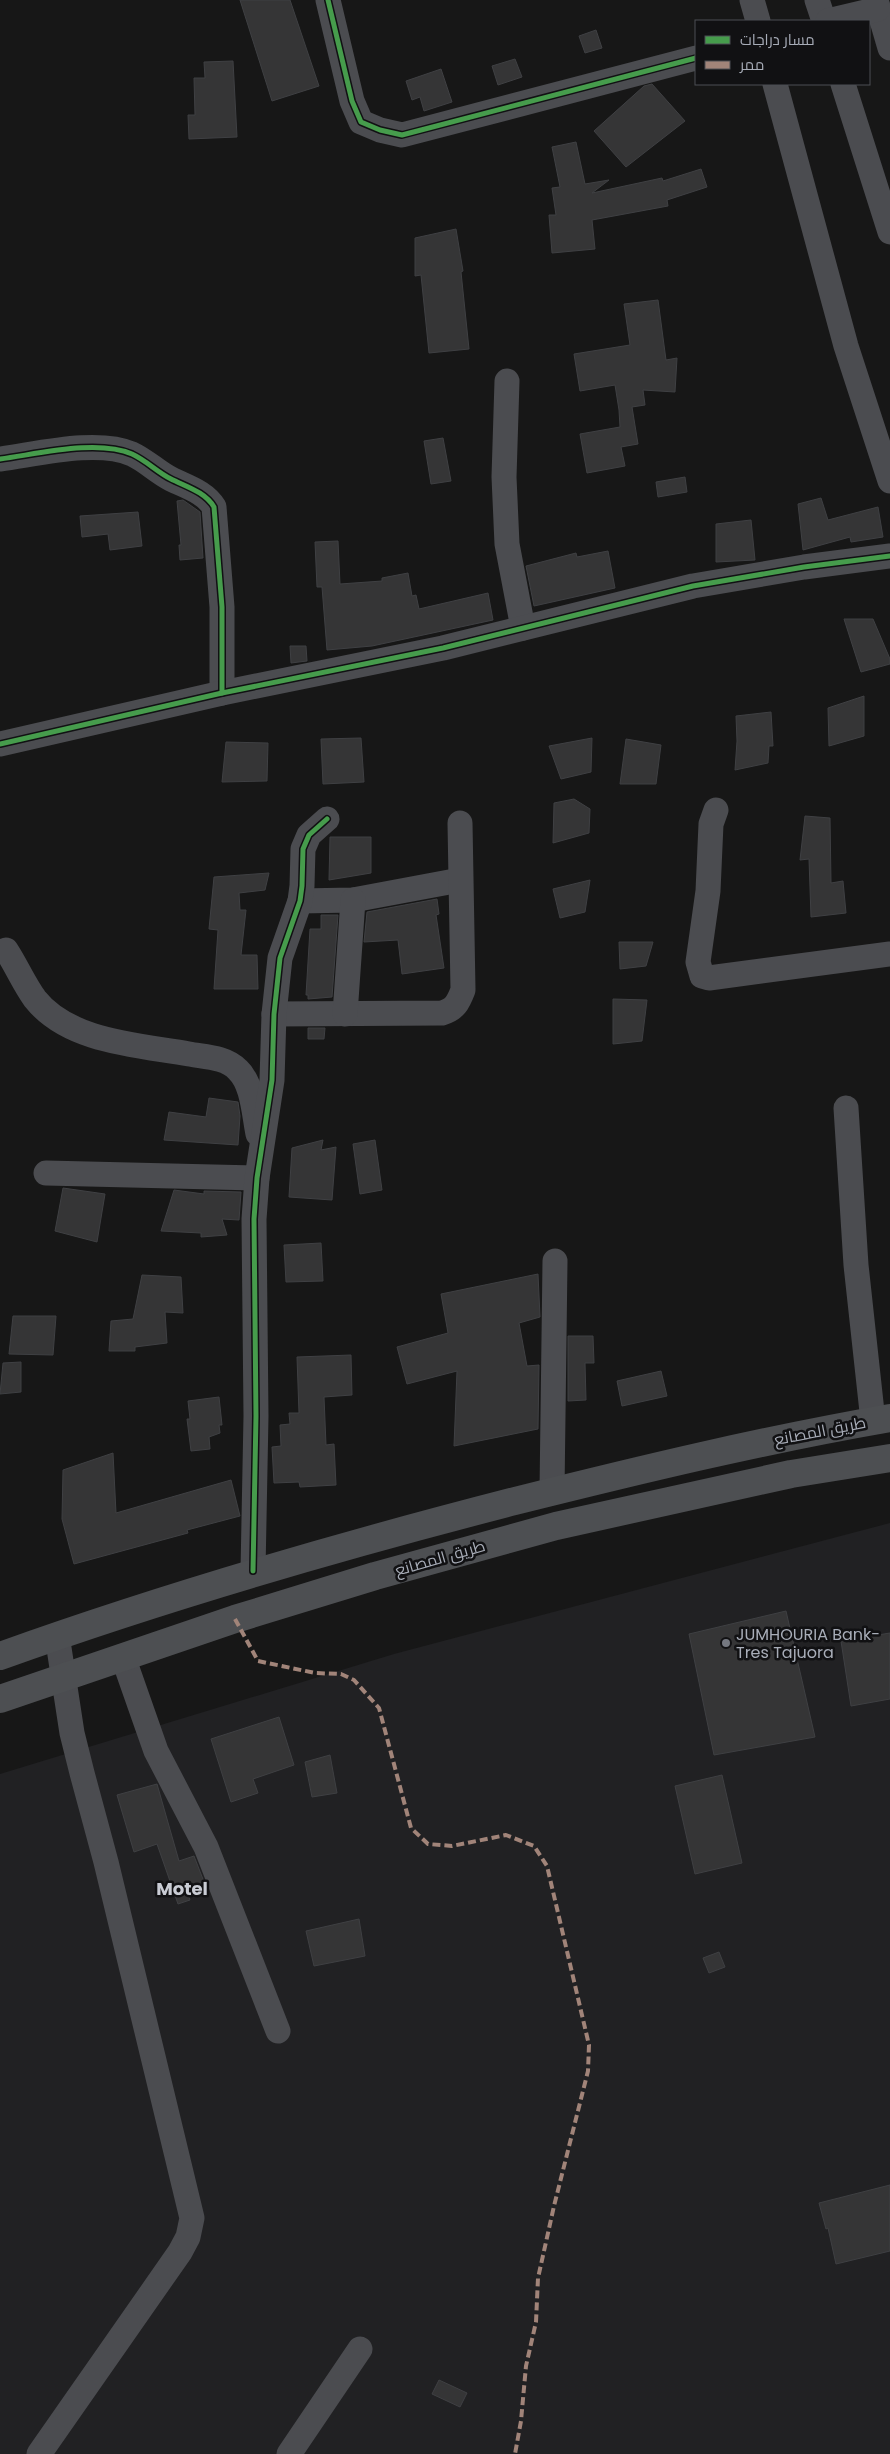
<svg xmlns="http://www.w3.org/2000/svg" width="890" height="2454" font-family="Poppins,Cairo,sans-serif">
<style>
.built{fill:#212123}
.building{fill:#353536;stroke:#3f4043}
.lines{fill:none;stroke-linecap:round;stroke-linejoin:round}
.minor{stroke:#4b4c50;stroke-width:25}
.major{stroke:#4d4f52;stroke-width:28}
.quiet{stroke:#a18479;stroke-width:4;stroke-dasharray:8 4;stroke-linecap:butt}
.cycleway-casing{stroke:#111113;stroke-width:8}
.cycleway{stroke:#469c4c;stroke-width:5}
.poi-dot{fill:#757880;stroke:#111113;stroke-width:2}
.labels{text-anchor:middle;dominant-baseline:central;stroke-width:5;stroke-linejoin:round;paint-order:stroke}
.street-label{font-size:16px;fill:#a8adb8;stroke:#111113}
.poi-label{font-size:16px;fill:#a8adb8;stroke:#111113;text-anchor:start}
.neighbourhood-label{font-size:18px;font-weight:bold;fill:#c9ccd4;stroke:#111113}
</style>
<rect width="100%" height="100%" fill="#171717"/>
<!-- built -->
<path class="built" d="M890,1523V2454H0V1774L394,1654Z"/>
<!-- building -->
<g class="building">
<path d="M240,0H290L319,86L272,101Z"/>
<path d="M596,30L602,48L585,53L579,36Z"/>
<path d="M515,59L522,77L498,85L492,66Z"/>
<path d="M233,61L237,137L189,139L188,115H195L194,78H205L204,62Z"/>
<path d="M441,69L452,102L424,111L420,97L412,100L406,81Z"/>
<path d="M652,84L685,121L626,167L594,131L644,86Z"/>
<path d="M576,142L585,184L609,180L592,193L662,178L663,181L701,169L707,187L667,200L668,206L592,220L595,249L552,253L549,215H556L552,188L560,187L552,147Z"/>
<path d="M456,229L463,271L461,272L469,349L429,353L421,275L415,276V238Z"/>
<path d="M658,300L666,360L677,358L675,392L643,390L645,405L632,407L638,444L621,447L625,466L587,473L580,434L620,427L619,410L615,385L580,391L574,354L630,345L624,304Z"/>
<path d="M443,438L451,481L431,484L424,441Z"/>
<path d="M685,477L687,492L658,497L656,482Z"/>
<path d="M821,498L828,520L878,507L883,537L851,542L850,537L803,550L798,504Z"/>
<path d="M183,500L200,512L203,558L180,560L179,545H181L177,501Z"/>
<path d="M138,512L142,546L110,550L108,534L82,537L80,516Z"/>
<path d="M751,520L755,560L716,562V524Z"/>
<path d="M338,541L340,584L382,581V578L408,573L412,596L416,595L419,609L488,593L493,620L372,646L327,650L322,587H317L315,542Z"/>
<path d="M608,551L615,588L534,606L526,566L576,553L577,557Z"/>
<path d="M844,619H873L890,659V664L861,672Z"/>
<path d="M290,646H306L307,661L291,663Z"/>
<path d="M864,696V736L829,746L828,708Z"/>
<path d="M771,712L773,746H769L768,763L735,770L737,741L736,716Z"/>
<path d="M361,738L364,782L323,784L321,739Z"/>
<path d="M592,738L591,772L561,779L549,746Z"/>
<path d="M626,739L661,745L656,784H620Z"/>
<path d="M226,742L268,743L267,781L222,782Z"/>
<path d="M574,799L590,809L589,833L553,843L554,803Z"/>
<path d="M805,816L830,818L831,883L843,881L846,913L811,917L809,859L800,860Z"/>
<path d="M330,837H371V873L329,880Z"/>
<path d="M269,873L265,890L239,893L240,910H246L241,955H257L258,989H214L218,930L209,929L214,877Z"/>
<path d="M590,880L585,912L560,918L553,889Z"/>
<path d="M437,899L439,914L436,915L444,968L402,974L398,940L364,942L367,912Z"/>
<path d="M321,915H338L332,997L308,999V995H306L310,929H321Z"/>
<path d="M619,942H653L646,966L620,969Z"/>
<path d="M613,999L647,1000L642,1041L613,1044Z"/>
<path d="M308,1028H325L324,1039H308Z"/>
<path d="M209,1098L238,1102L240,1116L238,1145L164,1140L169,1112L206,1117Z"/>
<path d="M323,1140L321,1150L336,1147L332,1200L289,1197L292,1148Z"/>
<path d="M375,1140L382,1190L360,1194L353,1144Z"/>
<path d="M63,1188L105,1194L97,1242L55,1231Z"/>
<path d="M174,1190L204,1194V1191L241,1192L239,1220L222,1219L227,1235L201,1237V1233L161,1231Z"/>
<path d="M321,1243L323,1281L286,1282L284,1245Z"/>
<path d="M538,1274L540,1317L519,1323L527,1366L539,1365L538,1429L454,1446L457,1371L407,1384L397,1347L448,1333L441,1294Z"/>
<path d="M142,1275L181,1277L183,1313L165,1312L167,1343L135,1347V1351H109L111,1321L133,1319Z"/>
<path d="M13,1316H56L53,1355L9,1354Z"/>
<path d="M568,1336H593L594,1363H585L586,1400L568,1401Z"/>
<path d="M351,1355L352,1395L324,1397L326,1445L334,1444L336,1485L300,1487L299,1482L274,1483L272,1447L281,1446L280,1425L290,1424L289,1413H299L297,1357Z"/>
<path d="M21,1362V1392L0,1394L3,1363Z"/>
<path d="M661,1371L667,1396L622,1406L617,1381Z"/>
<path d="M219,1397L222,1425H219L220,1433L209,1437L210,1449L191,1451L187,1419H190L188,1401Z"/>
<path d="M113,1453L116,1513L231,1480L240,1516L187,1530L188,1533L74,1564L62,1519L63,1470Z"/>
<path d="M786,1611L815,1737L714,1755L689,1634Z"/>
<path d="M890,1633V1699L851,1706L841,1641Z"/>
<path d="M279,1717L294,1765L253,1779L258,1793L231,1802L211,1739Z"/>
<path d="M330,1755L337,1793L312,1797L305,1762Z"/>
<path d="M722,1775L742,1863L695,1874L675,1786Z"/>
<path d="M157,1784L179,1861L194,1856L206,1887L188,1893L190,1900L178,1904L157,1844L134,1852L117,1795Z"/>
<path d="M359,1919L365,1956L314,1966L306,1931Z"/>
<path d="M719,1952L725,1967L709,1973L703,1958Z"/>
<path d="M890,2185V2251L836,2264L828,2228L826,2229L819,2203Z"/>
<path d="M439,2380L467,2393L460,2407L432,2394Z"/>
</g>
<g class="lines">
<!-- minor -->
<g class="minor">
<path d="M328,0L352,101L361,122L380,130L402,135L696,58"/>
<path d="M752,0L758,21"/>
<path d="M817,0L824,21"/>
<path d="M876,0L890,48"/>
<path d="M828,21L878,9"/>
<path d="M775,84L846,346L890,481"/>
<path d="M843,84L890,232"/>
<path d="M507,381L504,477L507,544L523,628"/>
<path d="M0,459C38,454 97,439 132,454C147,461 157,472 171,479C187,487 205,492 214,507L222,607V693"/>
<path d="M0,744L222,693L443,648L693,586L804,567L890,556"/>
<path d="M716,810L711,824L708,891L698,962L702,976L709,978L890,954"/>
<path d="M300,901L353,900L460,880"/>
<path d="M6,950C16,965 24,984 35,999C69,1042 138,1045 189,1054C205,1057 226,1057 238,1070C253,1084 254,1115 258,1134"/>
<path d="M274,1014L442,1013C455,1009 458,1003 463,990L460,823"/>
<path d="M345,1014L353,900"/>
<path d="M846,1108L856,1265L873,1421"/>
<path d="M46,1173L257,1178"/>
<path d="M552,1492L555,1261"/>
<path d="M253,1571L256,1416L254,1219L257,1178L272,1080L274,1014L280,958L300,901L302,886L303,849L309,835L327,819"/>
<path d="M123,1657L156,1751L206,1847L278,2031"/>
<path d="M39,2454L180,2252L188,2237L192,2218L106,1862L82,1773L72,1733L57,1635"/>
<path d="M289,2454L360,2349"/>
</g>
<!-- major -->
<g class="major">
<path d="M0,1656C170,1595 340,1546 515,1501C639,1470 763,1440 890,1418"/>
<path d="M0,1699L235,1619L375,1576L556,1526L791,1474L890,1458"/>
</g>
<!-- quiet -->
<path class="quiet" d="M235,1619L258,1661L315,1673L341,1674L354,1680L379,1708L411,1828L428,1844L452,1846L506,1835L534,1846L547,1866L589,2045L588,2071L554,2206L538,2278L536,2322L526,2366L521,2421L515,2454"/>
<defs>
<g id="cycleway">
<path d="M328,0L352,101L361,122L380,130L402,135L696,58"/>
<path d="M0,459C38,454 97,439 132,454C147,461 157,472 171,479C187,487 205,492 214,507L222,607V693"/>
<path d="M0,744L222,693L443,648L693,586L804,567L890,556"/>
<path d="M253,1571L256,1416L254,1219L257,1178L272,1080L274,1014L280,958L300,901L302,886L303,849L309,835L327,819"/>
</g>
</defs>
<!-- cycleway casing -->
<use href="#cycleway" class="cycleway-casing"/>
<!-- cycleway -->
<use href="#cycleway" class="cycleway"/>
</g>
<!-- markers -->
<circle class="poi-dot" cx="726" cy="1643" r="5"/>
<g class="labels">
<!-- street labels -->
<g class="street-label">
<text transform="translate(820 1431) rotate(-11)">طريق المصانع</text>
<text transform="translate(440 1558) rotate(-16)">طريق المصانع</text>
</g>
<!-- poi labels -->
<g class="poi-label">
<text x="736" y="1634">JUMHOURIA Bank-<tspan x="736" dy="18">Tres Tajuora</tspan></text>
</g>
<!-- neighbourhood labels -->
<g class="neighbourhood-label">
<text x="182" y="1888">Motel</text>
</g>
</g>
<!-- legend -->
<rect x="695" y="20" width="175" height="65" fill="#111113" stroke="#4d4f55"/>
<rect x="705" y="36" width="25" height="8" fill="#469c4c" stroke="#4d4f55"/>
<text x="740" y="45" font-size="15" fill="#a8adb8">مسار دراجات</text>
<rect x="705" y="61" width="25" height="8" fill="#a18479" stroke="#4d4f55"/>
<text x="740" y="70" font-size="15" fill="#a8adb8">ممر</text>
</svg>
